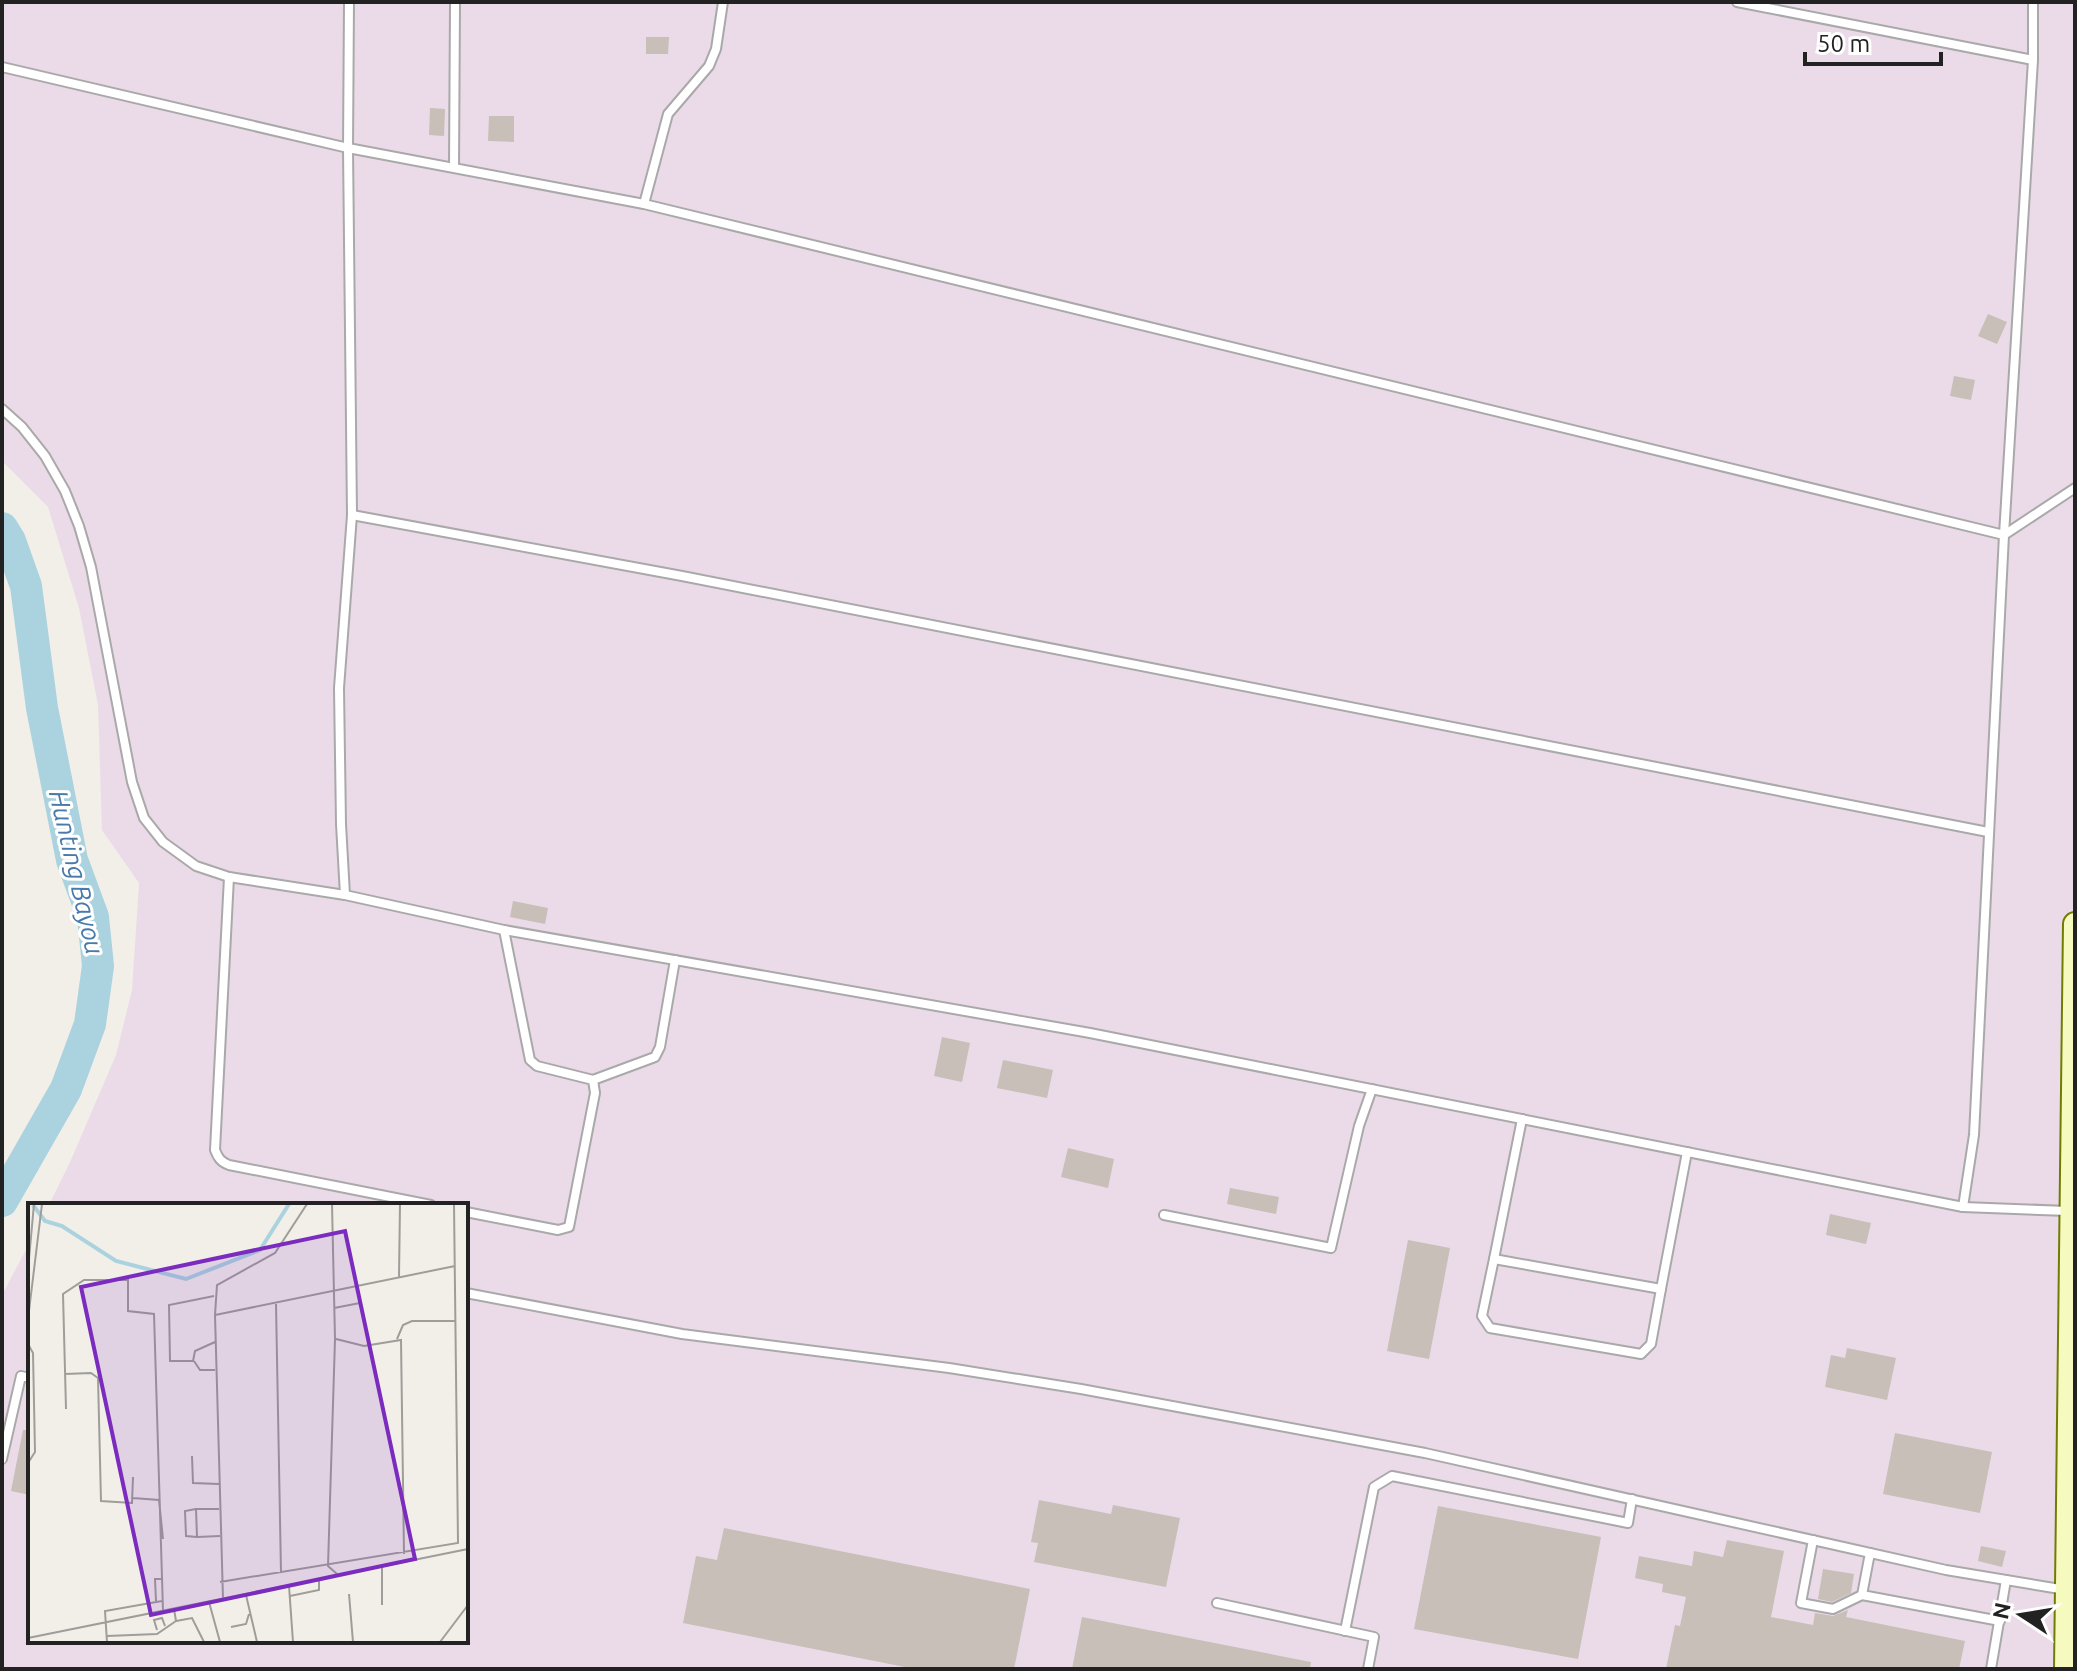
<svg xmlns="http://www.w3.org/2000/svg" width="2077" height="1671" font-family="Ubuntu,sans-serif">
<style>
.industrial{fill:#ebdbe8}
.lines{fill:none;stroke-linecap:round;stroke-linejoin:round}
.river{stroke:#aad3df;stroke-width:32}
.building{fill:#c7bfb8}
.service-casing{stroke:#a9a9a9;stroke-width:12}
.secondary-casing{stroke:#707d05;stroke-width:26}
.service{stroke:#fff;stroke-width:8}
.secondary{stroke:#f7fabf;stroke-width:22}
.labels{text-anchor:middle;dominant-baseline:central;stroke-width:6;stroke-linejoin:round;paint-order:stroke}
.water-label{font-size:26px;font-style:italic;fill:#4a7aab;stroke:#fff}
.inset-river{fill:none;stroke:#aad3df;stroke-width:4}
.inset-road{fill:none;stroke:#9f9d99;stroke-width:2}
.view{fill:#7b2cbf;fill-opacity:0.15;stroke:#7b2cbf;stroke-width:4}
.inset-edge{fill:none;stroke:#222;stroke-width:4}
</style>
<rect width="100%" height="100%" fill="#f2efe9"/>
<!-- industrial -->
<path class="industrial" d="M2,2H2075V1669H2V1295L30,1242V1641H466V1205H49L71,1160L116,1055L132,990L139,883L102,830L98,705L79,608L48,507L2,461Z"/>
<g class="lines">
<!-- river -->
<path class="river" d="M2,528L10,541L26,586L42,708L72,860L93,917L98,966L90,1024L66,1089L2,1201"/>
</g>
<!-- building -->
<g class="building">
<path d="M646,37H669L668,54H646Z"/>
<path d="M430,108L445,109L444,136L429,135Z"/>
<path d="M489,116H514V142L488,141Z"/>
<path d="M1988,314L2007,322L1997,344L1978,336Z"/>
<path d="M1954,376L1975,380L1971,400L1950,396Z"/>
<path d="M513,901L548,908L545,924L510,917Z"/>
<path d="M942,1037L970,1043L962,1082L934,1076Z"/>
<path d="M1003,1060L1053,1070L1047,1098L997,1088Z"/>
<path d="M1068,1148L1114,1159L1108,1188L1061,1177Z"/>
<path d="M1230,1188L1279,1197L1276,1214L1227,1204Z"/>
<path d="M1830,1214L1871,1223L1866,1244L1826,1235Z"/>
<path d="M1408,1240L1450,1248L1429,1359L1387,1351Z"/>
<path d="M1847,1348L1896,1358L1887,1400L1825,1387L1831,1355L1845,1358Z"/>
<path d="M23,1430H30V1495L11,1491Z"/>
<path d="M1895,1433L1992,1452L1980,1513L1883,1494Z"/>
<path d="M1039,1500L1111,1514L1113,1505L1180,1518L1166,1587L1034,1562L1038,1543L1031,1542Z"/>
<path d="M1438,1506L1601,1537L1578,1659L1414,1629Z"/>
<path d="M724,1528L1030,1589L1014,1669H915L683,1623L696,1556L717,1560Z"/>
<path d="M1727,1540L1784,1551L1771,1617L1813,1625L1815,1613L1833,1616L1848,1610L1846,1617L1965,1641L1959,1669H1666L1675,1625L1680,1626L1686,1597L1662,1592L1663,1584L1635,1578L1639,1556L1692,1566L1694,1551L1723,1557Z"/>
<path d="M1981,1546L2006,1551L2002,1567L1978,1561Z"/>
<path d="M1823,1569L1854,1574L1851,1593L1832,1602L1818,1599Z"/>
<path d="M1082,1617L1311,1662L1310,1669H1072Z"/>
</g>
<g class="lines">
<defs>
<g id="service">
<path d="M349,2L348,148L352,515L339,688L341,824L345,895L504,930L1090,1033L1963,1207L2068,1211"/>
<path d="M1737,2L2033,60"/>
<path d="M2,67L348,148L644,204L2004,535L2075,488"/>
<path d="M454,167L455,5"/>
<path d="M644,204L668,114L709,66L716,49L723,2"/>
<path d="M2,409L22,427L45,456L65,491L79,526L91,567L132,782L144,818L163,842L196,866L229,877L345,895"/>
<path d="M352,515L682,576L1988,832"/>
<path d="M229,877L215,1150C218,1158 221,1162 229,1165L431,1205"/>
<path d="M593,1080L655,1057L660,1047L675,960"/>
<path d="M1522,1119L1494,1259L1661,1289L1687,1152"/>
<path d="M1963,1207L1974,1135L2004,535L2033,60V2"/>
<path d="M466,1212L558,1230L569,1227L595,1093L593,1080L537,1066L530,1060L504,930"/>
<path d="M1164,1215L1331,1248L1359,1126L1372,1089"/>
<path d="M1494,1259L1482,1316L1490,1328L1641,1354L1651,1344L1661,1289"/>
<path d="M466,1293L682,1334L949,1368L1081,1389L1425,1453L1946,1570L2066,1590"/>
<path d="M2,1459L21,1376L30,1378"/>
<path d="M1813,1540L1801,1603L1833,1609L1862,1595"/>
<path d="M1870,1553L1862,1595L2000,1621"/>
<path d="M1217,1603L1374,1637L1368,1669"/>
<path d="M1345,1631L1374,1487L1392,1476L1628,1523L1632,1499"/>
<path d="M1991,1669L2006,1580"/>
</g>
<path id="secondary" d="M2066,1669L2075,924"/>
</defs>
<!-- service casing -->
<use href="#service" class="service-casing"/>
<!-- secondary casing -->
<use href="#secondary" class="secondary-casing"/>
<!-- service -->
<use href="#service" class="service"/>
<!-- secondary -->
<use href="#secondary" class="secondary"/>
</g>
<g class="labels">
<!-- water labels -->
<g class="water-label">
<text transform="translate(77 872) rotate(77)">Hunting Bayou</text>
</g>
</g>
<!-- overview -->
<g transform="translate(28 1203)">
<rect width="440" height="440" fill="#f2efe9"/>
<path class="inset-river" d="M5,2L17,18L34,23L88,58L158,76L232,47L261,1"/>
<path class="inset-road" d="M304,1L307,136L300,363L309,371M0,67L6,1M371,74L372,1M186,93L141,102L142,158H165L167,148L187,139M248,101L253,370M306,105L332,100M187,112L189,82L247,50L279,1M0,116L14,1M308,136L336,143L373,137L376,351M369,136L375,122L384,118H427M0,141L5,150L7,249L0,260M166,158L172,167H187M37,171L63,170L70,175L73,298L104,300L105,274M38,206L35,91L56,77H100V108L126,111L135,408M164,253L165,280L191,281M105,295L131,297L135,336M168,306L157,308L158,333L169,334M191,306H168L169,334L192,333M354,364V402M192,379L430,340L426,1M261,383L265,439M321,391L325,439M218,392L229,439M262,393L291,387V377M195,396L187,112L427,63M128,398L127,376H134M181,399L192,439M146,406L148,418L164,415L176,439M203,424L218,421L221,411M129,427L126,417L134,415L137,423M79,433L129,431L148,418M0,435L440,346M79,439L77,408L134,398M412,439L440,402"/>
<path class="view" d="M317,28L387,356L123,412L53,84Z"/>
<rect width="440" height="440" class="inset-edge"/>
</g>
<!-- border -->
<rect width="2077" height="1671" fill="none" stroke="#222222" stroke-width="8"/>
<!-- north arrow -->
<g transform="translate(2021 1615) rotate(282)" stroke="#ffffff" stroke-width="6" paint-order="stroke">
<path d="M0-6L14 30L0 20L-14 30Z" fill="#222222"/>
<text y="-12" font-size="22" font-weight="bold" text-anchor="middle" fill="#222222">N</text>
</g>
<!-- scale -->
<path d="M1805 52v12h136v-12" fill="none" stroke="#222222" stroke-width="4"/>
<text x="1817" y="52" font-size="24" fill="#222222" stroke="#ffffff" stroke-width="6" paint-order="stroke">50 m</text>
</svg>
